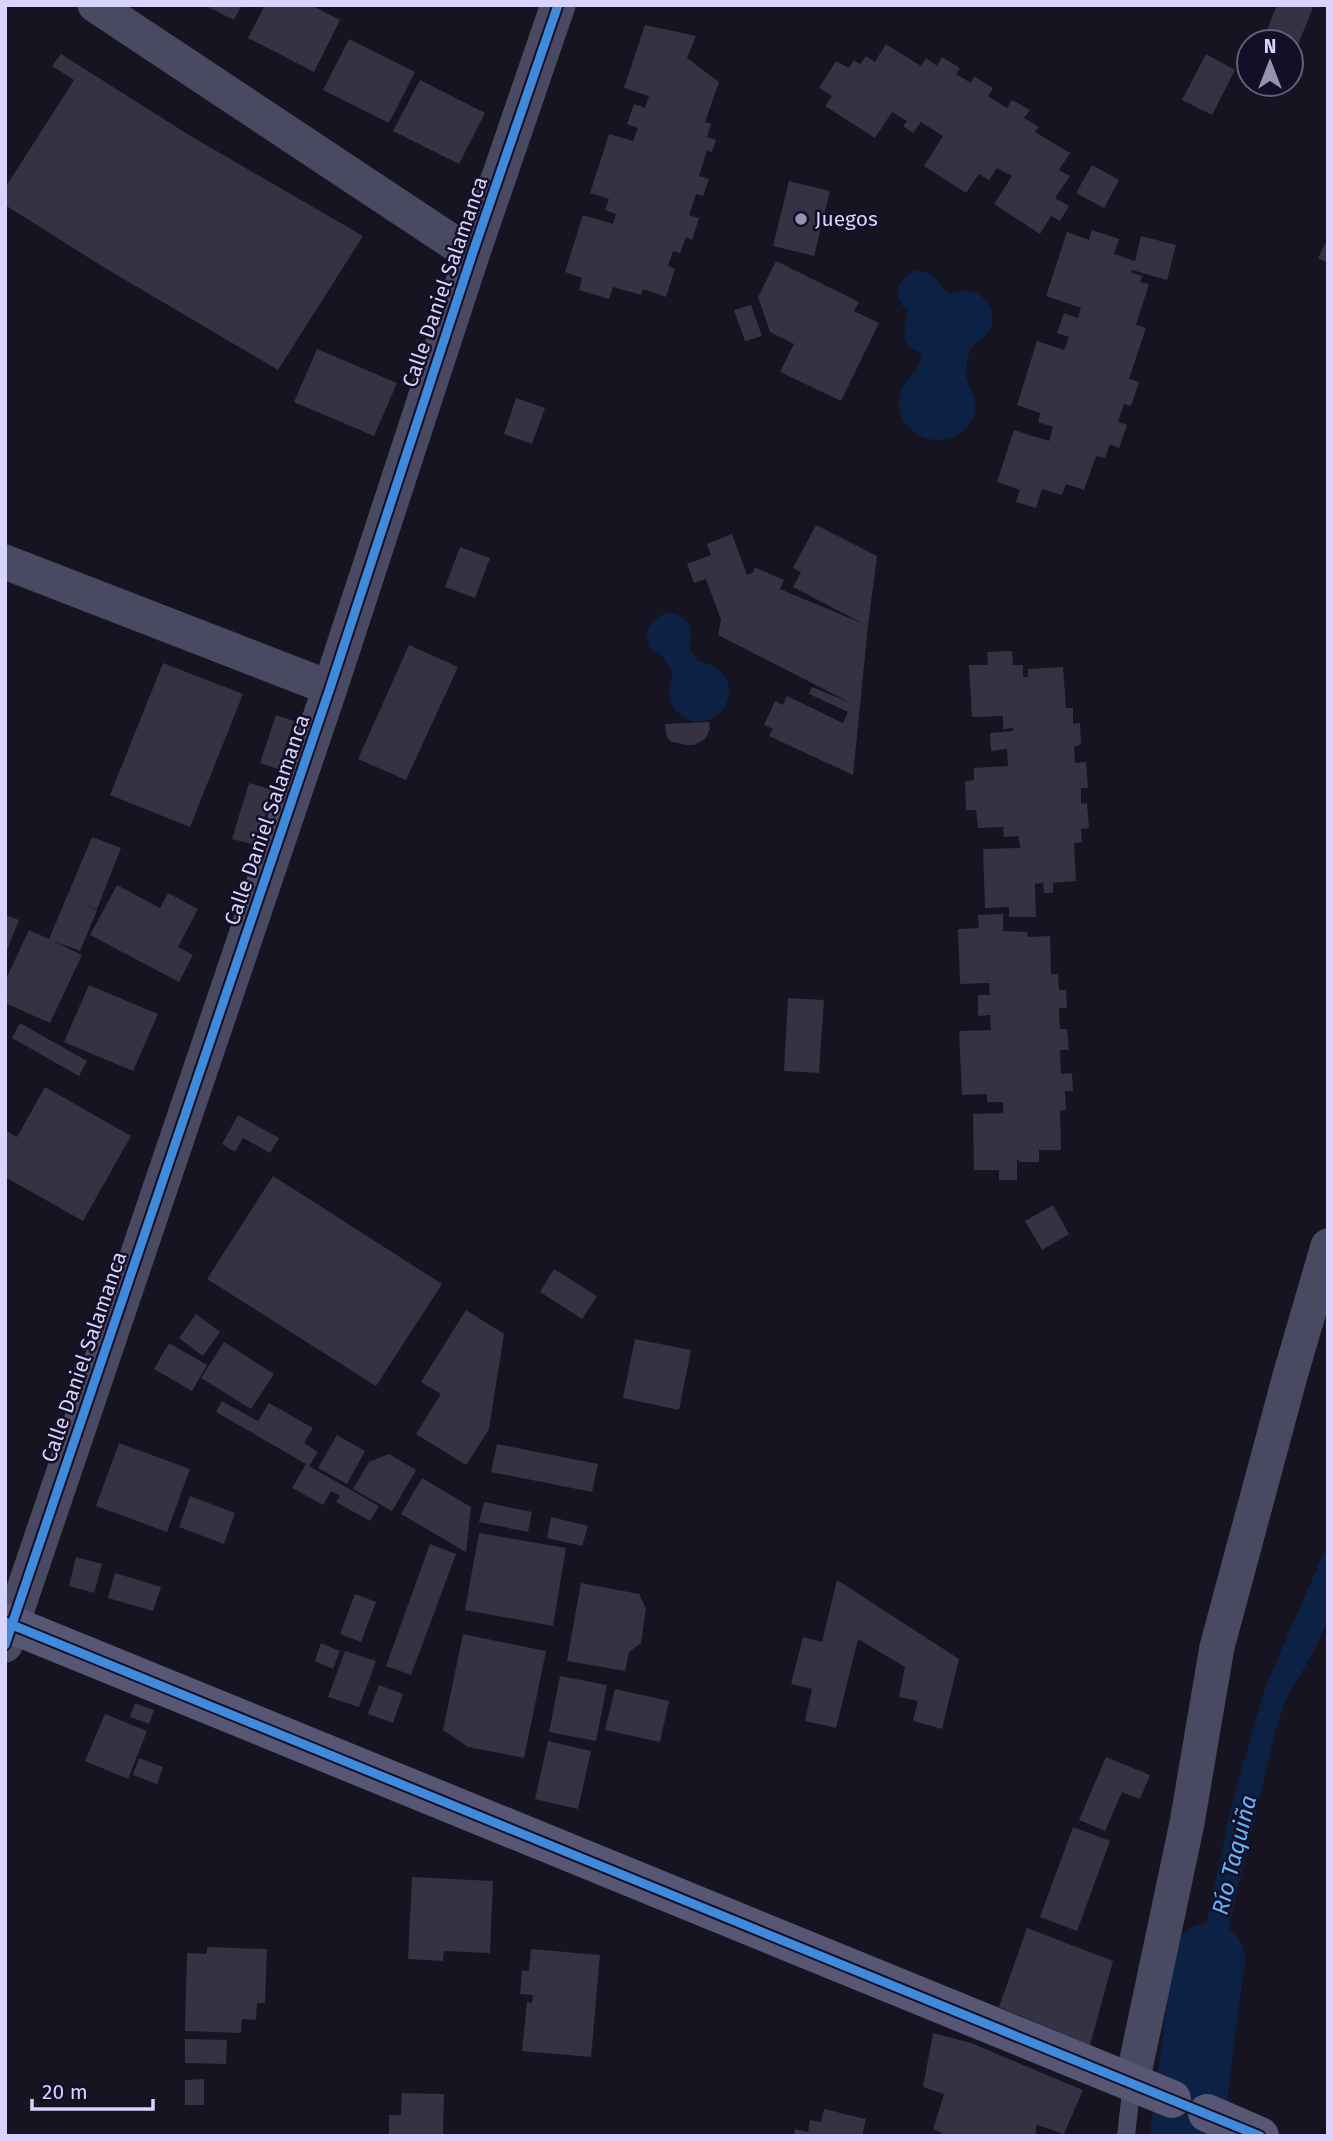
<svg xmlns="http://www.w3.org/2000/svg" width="1333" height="2141" font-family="'Fira Sans',sans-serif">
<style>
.water{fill:#0d2144}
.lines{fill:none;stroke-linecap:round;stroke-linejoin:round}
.river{stroke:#0d2144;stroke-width:72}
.building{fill:#343243}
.lane{stroke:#4a4962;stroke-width:18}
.street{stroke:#4a4962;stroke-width:35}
.secondary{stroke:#575674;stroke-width:38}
.cycleway-casing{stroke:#130f26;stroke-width:13}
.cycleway{stroke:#408adc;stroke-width:9}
.poi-dot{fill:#9591b1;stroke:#130f26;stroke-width:2.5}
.labels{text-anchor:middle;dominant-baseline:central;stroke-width:5;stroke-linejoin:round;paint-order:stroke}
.poi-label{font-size:21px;fill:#d9d4ff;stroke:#130f26;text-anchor:start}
.street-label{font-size:21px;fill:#d9d4ff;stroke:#130f26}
.water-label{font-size:23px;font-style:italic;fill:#62b6ff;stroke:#130f26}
</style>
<rect width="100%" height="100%" fill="#161421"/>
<!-- water -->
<g class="water">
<path d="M917,270C943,275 933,282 949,294C954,293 959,290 964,291C983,291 998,309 991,327C988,336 983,337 976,342C968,349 967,362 966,372C965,389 988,402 967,427C942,456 891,433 900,394C902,384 909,379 914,372C919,367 920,359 922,352C897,346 905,331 908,311C889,295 898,278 917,270Z"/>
<path d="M665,613C687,613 696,628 689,648C692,652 695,659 699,661C711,666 719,665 726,678C730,687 730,696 726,704C708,741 654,715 673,674L663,657L650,649L646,635L652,621Z"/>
<path d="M1328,1543V1620L1316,1647L1286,1700L1276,1729L1231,1917L1206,2059L1179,2053L1233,1799L1265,1688Z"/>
</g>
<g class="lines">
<!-- river -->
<path class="river" d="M1186,2136L1209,1959"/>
</g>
<!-- building -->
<g class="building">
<path d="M204,5H242L234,20Z"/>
<path d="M265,5H311L340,20L314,72L248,38Z"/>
<path d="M1277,5H1314L1291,62V42H1262Z"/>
<path d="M645,25L696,36L687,58L719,82L705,122L711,124L707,137L716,140L712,152L707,150L699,176L709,179L703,196L696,194L689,215L699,218L692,240L686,237L680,253L673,251L668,266L675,269L666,297L643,289L641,295L613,287L609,299L579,290L582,278L565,272L583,215L613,224L616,214L605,210L609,199L590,193L609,134L633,141L638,128L627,124L634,104L645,108L649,96L624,88Z"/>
<path d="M349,39L415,72L389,123L323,90Z"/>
<path d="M886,44L921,66L926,58L937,66L942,57L960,68L956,74L971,83L974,76L993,88L988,96L1007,108L1012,100L1030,110L1024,118L1039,127L1035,132L1070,153L1059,170L1070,176L1055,198L1069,206L1060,221L1051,216L1040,234L994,204L1012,176L997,168L989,180L979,174L966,193L924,166L943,136L921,122L913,133L903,126L907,121L892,112L875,138L825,106L832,96L819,88L836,61L849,68L854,60L860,64L866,56L875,62Z"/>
<path d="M61,54L189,135L363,236L278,370L105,268L5,205V188L74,80L52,66Z"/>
<path d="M1206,54L1235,70L1212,115L1182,100Z"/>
<path d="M420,80L485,113L459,164L393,131Z"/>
<path d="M1092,165L1119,180L1104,208L1076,193Z"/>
<path d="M789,181L830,191L814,256L773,246Z"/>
<path d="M1092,230L1119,239L1114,254L1135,261L1141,236L1176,245L1167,280L1132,270L1131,272L1142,276L1140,282L1149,284L1136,325L1146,328L1129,379L1139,382L1131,406L1124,404L1118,422L1127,425L1119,448L1110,444L1105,458L1096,456L1084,490L1066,484L1062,495L1042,489L1036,508L1016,502L1020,490L997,482L1014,430L1049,441L1053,427L1038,422L1040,413L1017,405L1037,341L1064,350L1069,337L1057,333L1064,313L1078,318L1081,308L1046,296L1067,232L1089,240Z"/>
<path d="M1328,238V263L1318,258Z"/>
<path d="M776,261L859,302L854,311L879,323L841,401L780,372L794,344L770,332L758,297Z"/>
<path d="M751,305L762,336L745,341L734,310Z"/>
<path d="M317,349L397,383L374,436L294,402Z"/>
<path d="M516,398L545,408L532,444L504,434Z"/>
<path d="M816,525L877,556L868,625L853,775L769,736L773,729L764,725L775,701L783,705L787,696L843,723L848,712L809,694L812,687L853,704L718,635L721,620L706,579L694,583L687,564L711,555L707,544L732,534L747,575L754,572V567L784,580L780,589L864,624L793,587L801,572L793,568Z"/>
<path d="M460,547L490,558L475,598L445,587Z"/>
<path d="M409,645L458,667L406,780L358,759Z"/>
<path d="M1012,651L1013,665H1023V677H1028V669L1063,667L1066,708H1073V724L1080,723L1081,744L1074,747L1075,763L1086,762L1088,788H1081V804L1087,803L1089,828L1081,829L1082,842L1074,843L1076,881L1053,883V893H1044L1043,883L1035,884L1036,917H1009V907L985,908L983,849L1020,848V844L1018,836L1004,837L1003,827L978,828L976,810H966L965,781L974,780V768L1008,766L1007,749L991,751L990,733L1013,731V728L1003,729V716L972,717L969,665H988L987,652Z"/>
<path d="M163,663L243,694L190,827L110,795Z"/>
<path d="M276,715L294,721L278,769L260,763Z"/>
<path d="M709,722L710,729L705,739L694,745H686L670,741L666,735L665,724Z"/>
<path d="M249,783L273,790L256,845L232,839Z"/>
<path d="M92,837L121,848L97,909L82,904L97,910L80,951L53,941L82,955L50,1023L5,1003V981L29,930L49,939Z"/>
<path d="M117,885L160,908L168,893L198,909L178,947L193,955L179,982L90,935Z"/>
<path d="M1003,914V931L1027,932L1028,937L1050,936L1051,974H1058L1059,990H1066L1067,1008H1059L1060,1029H1067L1069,1050H1060L1061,1074L1072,1073L1073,1091H1065L1066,1110L1060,1111L1061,1150H1039V1162H1019V1160H1017V1180H999V1170H974L973,1114L1003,1113V1102H987V1094L962,1095L959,1031L991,1030L990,1015L978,1016V995H990L989,983L960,984L958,929L979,928L978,915Z"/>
<path d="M5,915L19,920L5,955Z"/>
<path d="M89,985L158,1014L133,1071L64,1042Z"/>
<path d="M788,998L824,1000L819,1073L784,1071Z"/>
<path d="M20,1023L87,1061L79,1076L12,1038Z"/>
<path d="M45,1087L131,1136L83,1221L5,1177V1130L17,1137Z"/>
<path d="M238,1115L279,1138L270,1153L243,1138L235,1152L222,1144Z"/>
<path d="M273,1176L442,1284L376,1386L207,1279Z"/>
<path d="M1053,1205L1069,1234L1042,1250L1025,1221Z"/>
<path d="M554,1269L597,1296L582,1319L540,1292Z"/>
<path d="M466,1310L504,1334L489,1429L466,1465L416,1434L441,1394L421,1382Z"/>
<path d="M196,1314L220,1332L203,1356L179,1338Z"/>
<path d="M635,1339L691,1350L679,1410L623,1398Z"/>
<path d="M224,1342L274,1374L251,1409L201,1378Z"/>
<path d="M169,1343L207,1365L192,1391L154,1369Z"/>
<path d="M222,1401L258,1421L269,1403L313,1428L304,1443L318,1452L309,1466L379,1506L370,1521L336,1502L340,1496L331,1491L323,1505L292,1488L306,1464L216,1412Z"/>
<path d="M337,1435L365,1451L347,1484L318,1468Z"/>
<path d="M119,1443L190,1469L167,1532L96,1506Z"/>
<path d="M497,1444L598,1464L592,1492L491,1472Z"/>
<path d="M389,1454L416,1470L392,1511L353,1489L369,1462Z"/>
<path d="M422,1478L471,1507L466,1552L401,1514Z"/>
<path d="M190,1496L235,1513L224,1544L179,1527Z"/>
<path d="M484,1502L532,1512L528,1532L479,1522Z"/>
<path d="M551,1517L588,1526L582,1546L547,1538Z"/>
<path d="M479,1533L566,1548L553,1626L465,1610Z"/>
<path d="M430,1544L456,1554L411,1675L386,1666Z"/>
<path d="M76,1557L102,1564L94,1593L69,1586Z"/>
<path d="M115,1573L161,1587L153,1611L108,1598Z"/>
<path d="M837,1580L959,1659L942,1729L913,1721L918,1701L899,1697L905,1667L858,1639L836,1728L805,1721L812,1689L791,1684L803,1637L822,1642Z"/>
<path d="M581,1583L639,1594L646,1609L641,1643L629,1652L625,1671L567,1661Z"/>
<path d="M355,1594L376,1602L361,1642L340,1634Z"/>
<path d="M463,1634L546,1651L524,1758L468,1747L443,1730Z"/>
<path d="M321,1643L340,1651L333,1669L315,1661Z"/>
<path d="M345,1651L376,1661L359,1707L328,1697Z"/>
<path d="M560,1676L607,1685L596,1741L549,1732Z"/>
<path d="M379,1685L403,1694L393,1723L368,1714Z"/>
<path d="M615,1689L669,1701L660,1742L605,1730Z"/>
<path d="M135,1703L154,1710L149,1724L130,1717Z"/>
<path d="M105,1714L147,1731L128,1779L85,1761Z"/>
<path d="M548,1741L591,1751L578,1809L535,1799Z"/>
<path d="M1106,1757L1150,1775L1140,1799L1122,1792L1105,1831L1079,1820Z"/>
<path d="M139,1758L163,1767L157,1784L133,1775Z"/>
<path d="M1073,1827L1110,1841L1077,1931L1040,1917Z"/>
<path d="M412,1877L493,1881L490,1953L444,1951L443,1961L408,1959Z"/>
<path d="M1027,1928L1113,1961L1090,2045L999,2007Z"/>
<path d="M207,1947L267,1949L265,2003H257L256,2020L242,2019L241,2033L185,2031L187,1953L207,1954Z"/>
<path d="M531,1949L600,1955L591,2057L522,2051L527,2002L532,2003L533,1995L520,1994L522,1970L529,1971Z"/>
<path d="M933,2033L971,2043L1083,2090L1064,2134L1037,2125L1035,2136H947L933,2129L944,2094L923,2087Z"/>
<path d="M185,2039L227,2040L226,2064L185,2063Z"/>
<path d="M204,2079V2105H185V2080Z"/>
<path d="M402,2093L444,2094L443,2136H389V2115H401Z"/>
<path d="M824,2109L866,2119L862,2136H794L795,2129L808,2132L810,2120L821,2122Z"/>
</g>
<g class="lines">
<!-- lane -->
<path class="lane" d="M1126,2136L1132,2083"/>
<!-- street -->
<g class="street">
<path d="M95,5L472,255"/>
<path d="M5,562L330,688"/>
<path d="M5,1645L330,688L472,255L558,5"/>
<path d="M1132,2083L1187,1823L1217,1647L1290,1376L1328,1246"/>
</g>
<!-- secondary -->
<g class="secondary">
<path d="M5,1622L1172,2099"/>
<path d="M1207,2113L1260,2136"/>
</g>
<defs>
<g id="cycleway">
<path d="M5,1622L1260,2136"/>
<path d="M5,1645L330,688L472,255L558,5"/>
</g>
</defs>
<!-- cycleway casing -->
<use href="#cycleway" class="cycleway-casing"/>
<!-- cycleway -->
<use href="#cycleway" class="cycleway"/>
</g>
<!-- markers -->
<circle class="poi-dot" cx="801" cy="219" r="7"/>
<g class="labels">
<!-- poi labels -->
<g class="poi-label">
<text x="815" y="219">Juegos</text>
</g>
<!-- street labels -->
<g class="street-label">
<text transform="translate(445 282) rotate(-71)">Calle Daniel Salamanca</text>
<text transform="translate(267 820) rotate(-71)">Calle Daniel Salamanca</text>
<text transform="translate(84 1357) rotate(-71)">Calle Daniel Salamanca</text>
</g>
<!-- water labels -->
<g class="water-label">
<text transform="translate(1234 1855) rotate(-76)">Río Taquiña</text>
</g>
</g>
<!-- border -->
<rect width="1333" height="2141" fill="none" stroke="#d9d4ff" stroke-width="14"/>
<!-- north arrow -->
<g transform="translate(1270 63)"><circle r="33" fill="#130f26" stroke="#625e7d" stroke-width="2"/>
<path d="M0-5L12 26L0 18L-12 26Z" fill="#9591b1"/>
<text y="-10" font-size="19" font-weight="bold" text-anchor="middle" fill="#d9d4ff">N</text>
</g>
<!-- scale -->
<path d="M32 2099v10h121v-10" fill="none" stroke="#d9d4ff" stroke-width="3.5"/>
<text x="42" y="2099" font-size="21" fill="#d9d4ff" stroke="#130f26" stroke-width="5" paint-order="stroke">20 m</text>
</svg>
